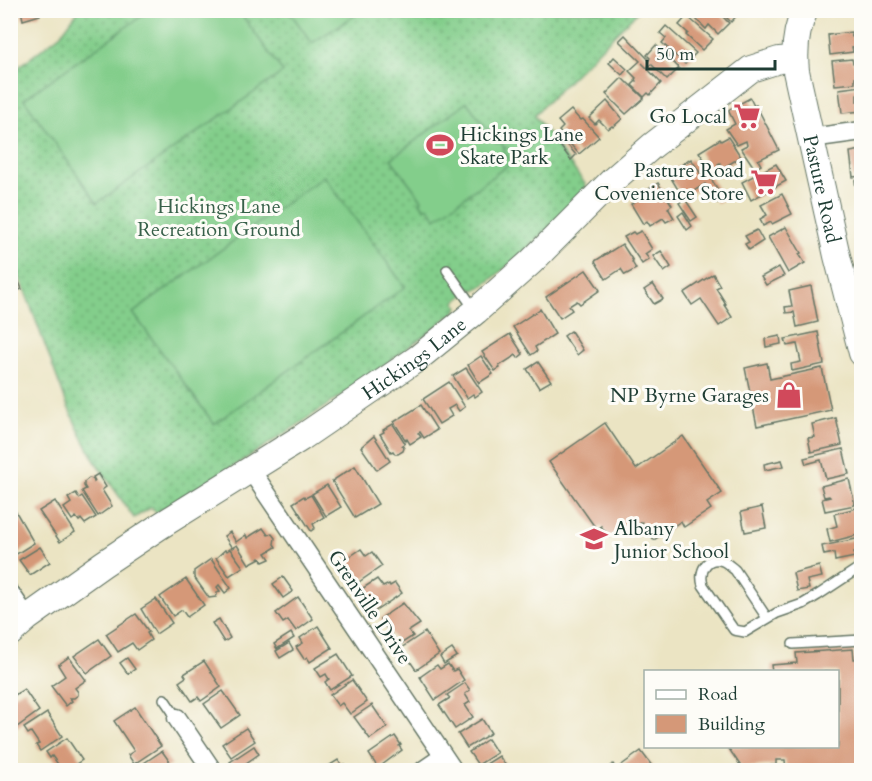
<svg xmlns="http://www.w3.org/2000/svg" width="872" height="781" font-family="Cardo,serif">
<style>
.grass{fill:url(#grass-dots);stroke:#518660;stroke-width:1.5}
.pitch{fill:#83ce8b;stroke:#518660;stroke-width:1.5}
.building{fill:#d59878}
.lines{fill:none;stroke-linecap:round;stroke-linejoin:round}
.lane-casing{stroke:#676;stroke-width:12}
.street-casing{stroke:#676;stroke-width:21}
.secondary-casing{stroke:#676;stroke-width:28}
.lane{stroke:#fff;stroke-width:9}
.street{stroke:#fff;stroke-width:18}
.secondary{stroke:#fff;stroke-width:26}
.labels{text-anchor:middle;dominant-baseline:central;stroke-width:6;stroke-linejoin:round;paint-order:stroke}
.poi-label{font-size:20px;fill:#1f3d34;stroke:#fdfcf7;text-anchor:end}
.street-label{font-size:20px;fill:#1f3d34;stroke:#fdfcf7}
.park-label{font-size:20px;fill:#38614a;stroke:#fdfcf7}
</style>
<defs>
<pattern id="grass-dots" width="8" height="8" patternUnits="userSpaceOnUse" patternTransform="scale(1.5)"><rect width="8" height="8" fill="#83ce8b"/><path d="M2 2h.1M6 6h.1" fill="none" stroke="#6ba872" stroke-width="1.8" stroke-linecap="round"/></pattern>
</defs>
<rect width="100%" height="100%" fill="#fdfcf7"/>
<filter id="ink" filterUnits="userSpaceOnUse"><feTurbulence type="fractalNoise" baseFrequency=".0167" numOctaves="2"/><feDisplacementMap in="SourceGraphic" scale="12" xChannelSelector="R" yChannelSelector="G"/><feConvolveMatrix kernelMatrix="1 2 1 2 8 2 1 2 1" color-interpolation-filters="sRGB"/></filter>
<filter id="wash" filterUnits="userSpaceOnUse"><feTurbulence type="fractalNoise" baseFrequency=".008" numOctaves="4" result="noise"/><feDisplacementMap in="SourceGraphic" scale="24" xChannelSelector="R" yChannelSelector="G"/><feGaussianBlur stdDeviation="1.35" result="paint"/><feColorMatrix in="noise" values="0 0 0 0 0 0 0 0 0 0 0 0 0 0 0 0 0 1.4 0 .05"/><feComposite in="paint" operator="in"/></filter>
<g filter="url(#wash)">
<rect width="100%" height="100%" fill="#ebe4c3"/>
<!-- grass -->
<path class="grass" d="M78,11H638L534,115L585,184L586,189C561,217 534,244 505,268C495,276 486,286 474,290L472,289L455,302L458,306L456,311C361,386 260,452 156,513L152,507L134,518L95,461L78,429L66,402L11,253V73L61,34Z"/>
<!-- pitch -->
<g class="pitch">
<path d="M149,11H239L283,72L97,203L24,99Z"/>
<path d="M289,11H362L312,43Z"/>
<path d="M467,102L497,143L500,141L505,149L503,151L512,162L436,218L428,207L425,209L420,202L422,200L391,159Z"/>
<path d="M324,176L405,287L214,424L133,313Z"/>
</g>
<g id="blocks">
<!-- building -->
<g class="building">
<path d="M21,10H39L40,15L23,20Z"/>
<path d="M702,10L707,14L711,10H716L729,23L718,34L709,25L706,29L695,18Z"/>
<path d="M719,10H742L731,22Z"/>
<path d="M687,16L713,39L702,50L686,35L688,33L679,25Z"/>
<path d="M666,26L696,53L685,64L662,43L666,38L660,33Z"/>
<path d="M851,32L852,37L862,36V46L852,47L853,52L830,55L828,35Z"/>
<path d="M625,35L649,60L650,58L647,55L656,45L679,68L667,80L651,64L647,68L642,63L661,83L650,95L648,93L644,97L632,85L636,81L635,79L636,78L629,71L640,61L619,41Z"/>
<path d="M614,57L627,69L622,75L609,63Z"/>
<path d="M852,59L853,63L862,62V77L855,78V83L835,85L832,61Z"/>
<path d="M622,78L627,83H628L644,98L626,114L606,94Z"/>
<path d="M862,86V94L857,95V101L862,100V111L842,113L839,89Z"/>
<path d="M750,98L754,106L756,105L779,150L758,160L761,165L755,169L741,148L747,145L746,141L737,145L726,129L735,124L728,110Z"/>
<path d="M607,101L622,119L613,127L612,126L608,129L599,120L595,124L589,118Z"/>
<path d="M571,110L580,120L583,119L599,137L579,154L559,131L563,127L558,121Z"/>
<path d="M728,137L741,157L723,168L720,163L718,164L720,168L713,173L699,152L720,139L721,141Z"/>
<path d="M566,143L576,155L571,160L561,147Z"/>
<path d="M862,150V176L853,177L850,152Z"/>
<path d="M691,159L701,174L706,171L724,199L717,203L705,184L683,198L668,173Z"/>
<path d="M776,164L786,181L751,200L742,182Z"/>
<path d="M862,179V205L858,206L855,180Z"/>
<path d="M658,183L672,205L668,208L674,218L666,222L663,218L650,226L647,221L643,224L631,204L636,201L635,198Z"/>
<path d="M782,194L792,214L772,224L771,222L763,226L760,219L767,215L761,205Z"/>
<path d="M685,199L697,217L691,221L679,203Z"/>
<path d="M683,212L692,226L687,230L678,216Z"/>
<path d="M786,227L801,253L799,254L805,263L788,273L768,237Z"/>
<path d="M757,230L763,241L749,250L745,244L749,242L745,236Z"/>
<path d="M641,231L652,249L645,254L649,259L642,264L624,237L633,232L635,234Z"/>
<path d="M622,244L633,261L632,262L636,269L625,275L621,269L606,279L595,261Z"/>
<path d="M661,251L671,267L664,272L653,256Z"/>
<path d="M779,267L784,276L766,285L761,277Z"/>
<path d="M586,270L600,290L580,304L577,301L569,306L572,310L560,318L546,297Z"/>
<path d="M713,274L720,286L716,288L726,304L724,305L732,317L719,326L701,299L692,305L684,293Z"/>
<path d="M16,275L22,289L16,291L10,277Z"/>
<path d="M653,284L663,299L654,304L644,290Z"/>
<path d="M811,286L818,322L797,327L794,312L786,313L785,307L792,306L789,291Z"/>
<path d="M540,309L555,334L535,347L537,351L531,355L513,327Z"/>
<path d="M571,331L583,350L577,355L564,336Z"/>
<path d="M818,332L824,364L792,371L791,364L801,362L797,344L787,346L785,339Z"/>
<path d="M510,334L523,354L518,358L516,355L499,366L500,368L495,371L482,352Z"/>
<path d="M780,336L781,344L766,347L765,339Z"/>
<path d="M481,356L493,374L479,383L468,365Z"/>
<path d="M538,362L551,381L539,388L527,369Z"/>
<path d="M767,363L770,379L822,368L831,410L757,426L745,368Z"/>
<path d="M466,368L482,392L475,397L473,394L467,398L453,376Z"/>
<path d="M449,382L465,407L459,411L455,405L448,409L452,416L439,424L423,399Z"/>
<path d="M421,405L437,430L424,438L420,432L418,433L421,437L410,444L407,439L406,441L394,422Z"/>
<path d="M836,418L842,445L811,452L808,438L815,437L812,424Z"/>
<path d="M605,423L636,469L683,436L722,493L707,503L711,509L684,527L681,521L654,540L642,522L625,533L621,528L609,537L601,526L597,530L549,462Z"/>
<path d="M393,424L405,443L402,445L404,448L403,451L398,454H395L393,451L391,452L380,434L384,432L383,430Z"/>
<path d="M374,436L390,461L377,470L361,447Z"/>
<path d="M843,449L849,474L826,479L821,460L806,464L804,458Z"/>
<path d="M782,460L784,466L765,470L764,464Z"/>
<path d="M355,466L378,504L355,518L332,481Z"/>
<path d="M98,474L106,487L102,490L112,506L98,516L82,491L86,489L84,486V482L89,478L93,479L94,482L95,481L93,477Z"/>
<path d="M849,479L855,505L825,511L822,499L830,497L829,496L824,497L821,486Z"/>
<path d="M327,485L341,507L326,516L312,494Z"/>
<path d="M76,493L79,498L82,496L96,517L85,524L81,519L79,521L76,517L72,520L64,508L71,503L68,498Z"/>
<path d="M311,495L324,517L313,524L315,528L311,531L293,503L304,496L305,498Z"/>
<path d="M55,501L75,532L60,542L39,511Z"/>
<path d="M762,507L766,528L745,532L741,512Z"/>
<path d="M856,508L862,534L830,542L827,529L837,526L834,514Z"/>
<path d="M16,512L34,543L15,555L10,547V516Z"/>
<path d="M263,528L268,535L272,534L275,538L274,544L276,547L266,553L270,559L263,562L260,558L249,564L237,545L232,548L224,536L230,532L236,542L246,535L247,538Z"/>
<path d="M861,538L862,551L854,552L855,557L835,561L834,553L824,555L822,546Z"/>
<path d="M40,547L50,562L30,575L19,560Z"/>
<path d="M230,549L243,567L229,576L216,558L225,550L227,551Z"/>
<path d="M361,549L366,556L372,552L382,566L356,584L342,562Z"/>
<path d="M211,559L231,588L225,593L219,585L217,587L220,591L217,592V595L216,597L209,598L194,577V571Z"/>
<path d="M819,566L822,577L807,580L809,589L797,591L793,573Z"/>
<path d="M283,577L293,591L283,598L273,584Z"/>
<path d="M186,579L204,605L187,617L182,610L173,616L160,597Z"/>
<path d="M377,579L383,587L389,584L390,586L395,583L402,593L374,612L360,590Z"/>
<path d="M298,597L313,619L296,631L288,620L283,623L276,613Z"/>
<path d="M156,599L172,623L156,634L141,609Z"/>
<path d="M403,603L420,624L409,631L413,636L399,645L380,619Z"/>
<path d="M136,614L149,632L147,633L151,640L137,650L132,643L118,652L106,634Z"/>
<path d="M219,619L230,638L224,642L212,623Z"/>
<path d="M318,626L332,648L310,662L307,657L304,659L296,647L303,643L300,638Z"/>
<path d="M425,632L439,654L416,670L401,648Z"/>
<path d="M291,633L294,638L277,649L274,644Z"/>
<path d="M99,639L111,656L87,673L74,656Z"/>
<path d="M289,643L293,650L280,658L276,651Z"/>
<path d="M452,649L457,656L444,664L440,657Z"/>
<path d="M853,649L854,659H862V770H786L785,760H776V765L742,768L727,746H838V672H772L771,665L797,663L796,653Z"/>
<path d="M338,654L352,676L330,690L325,682L329,679L327,676L326,674L321,677L315,668Z"/>
<path d="M69,657L86,680L75,688L78,692V695L74,698H70L72,701L66,706L51,686L65,676L58,665Z"/>
<path d="M127,658L135,669L128,674L120,663Z"/>
<path d="M204,661L221,687L201,701L198,697L192,701L179,682L186,677L184,674Z"/>
<path d="M448,664L453,671L457,669L464,680L435,700L420,677L437,665L440,669Z"/>
<path d="M352,680L367,702L350,714L342,703L338,706L330,695Z"/>
<path d="M465,683L470,690L465,694L470,702L465,705L473,717L455,729L439,705L450,698L447,695Z"/>
<path d="M24,689L39,711L17,727L13,722L16,719L10,711V698Z"/>
<path d="M223,691L240,715L221,728L204,704Z"/>
<path d="M372,705L387,727L370,739L354,717Z"/>
<path d="M135,707L161,746L134,764L128,755L134,751L114,721Z"/>
<path d="M47,713L62,736L40,751L36,745L39,744L31,732L28,734L24,728Z"/>
<path d="M482,719L491,733L467,748L458,734Z"/>
<path d="M246,728L255,741L231,757L222,744Z"/>
<path d="M395,736L401,745L399,746L402,750L378,768L369,754Z"/>
<path d="M67,738L82,760L67,770H58L57,769L60,767L52,756L50,758L46,752Z"/>
<path d="M488,739L497,753L478,765L469,752Z"/>
<path d="M254,746L259,754L236,770L230,762Z"/>
<path d="M162,751L172,765L163,770H140L138,767Z"/>
<path d="M641,751L655,770H605L613,764L616,769Z"/>
<path d="M499,756L509,770H482L480,768Z"/>
<path d="M338,760L342,766L345,764L349,770H322Z"/>
</g>
</g>
</g>
<g filter="url(#ink)">
<use href="#blocks" fill-opacity="0" stroke="#676" stroke-width="1.5"/>
<g class="lines">
<defs>
<g id="lane">
<path d="M447,270L475,310"/>
<path d="M767,618L735,570C731,567 727,563 723,561C706,555 699,572 703,585L734,630L745,632L777,613L803,604L818,595L862,566"/>
<path d="M793,644L862,640"/>
<path d="M164,699L177,718"/>
</g>
<g id="street">
<path d="M811,138L862,131"/>
<path d="M250,469L453,770"/>
<path d="M10,593L27,618"/>
<path d="M177,718L212,770"/>
<path d="M424,770L443,757"/>
</g>
<g id="secondary">
<path id="s1" d="M805,10C796,29 794,51 796,71L837,256L862,353"/>
<path id="s2" d="M10,633L27,618L103,564L160,526L301,438L418,358L476,311L531,262L613,180L652,146L751,69L779,60L795,59"/>
</g>
</defs>
<!-- lane casing -->
<use href="#lane" class="lane-casing"/>
<!-- street casing -->
<use href="#street" class="street-casing"/>
<!-- secondary casing -->
<use href="#secondary" class="secondary-casing"/>
<!-- lane -->
<use href="#lane" class="lane"/>
<!-- street -->
<use href="#street" class="street"/>
<!-- secondary -->
<use href="#secondary" class="secondary"/>
</g>
</g>
<!-- icons -->
<defs>
<symbol id="supermarket-bare" viewBox="-9 -9 18 18"><path d="M-6-5.5h2.5l.6 2H6L4.5 2H-2.5L-4.4-4H-6ZM-1.5 3.2a1.3 1.3 0 1 0 .1 0ZM3 3.2a1.3 1.3 0 1 0 .1 0Z" fill="#d1495b" stroke="#fdfcf7" stroke-width="2.5" paint-order="stroke"/></symbol>
<symbol id="stadium-bare" viewBox="-9 -9 18 18"><path d="M0-5a6.5 5 0 1 0 0 10a6.5 5 0 1 0 0-10ZM-3.5-1.8h7v3.6h-7Z" fill="#d1495b" stroke="#fdfcf7" stroke-width="2.5" paint-order="stroke"/></symbol>
<symbol id="shop-bare" viewBox="-9 -9 18 18"><path d="M-5-2.5h2.3a2.7 3.5 0 0 1 5.4 0H5L5.5 6h-11ZM-1.5-2.5h3a1.5 2.3 0 0 0-3 0Z" fill="#d1495b" stroke="#fdfcf7" stroke-width="2.5" paint-order="stroke"/></symbol>
<symbol id="school-bare" viewBox="-9 -9 18 18"><path d="M0-5L7-2L0 1L-7-2ZM-4 1L0 2.5L4 1V4Q0 6-4 4Z" fill="#d1495b" stroke="#fdfcf7" stroke-width="2.5" paint-order="stroke"/></symbol>
</defs>
<g fill-rule="evenodd">
<use href="#supermarket-bare" x="728" y="97" width="38" height="38"/>
<use href="#stadium-bare" x="421" y="126" width="38" height="38"/>
<use href="#supermarket-bare" x="745" y="163" width="38" height="38"/>
<use href="#shop-bare" x="770" y="376" width="38" height="38"/>
<use href="#school-bare" x="575" y="520" width="38" height="38"/>
</g>
<g class="labels">
<!-- poi labels -->
<g class="poi-label">
<text x="727" y="116">Go Local</text>
<text x="460" y="134" text-anchor="start">Hickings Lane<tspan x="460" dy="23">Skate Park</tspan></text>
<text x="744" y="170">Pasture Road<tspan x="744" dy="23">Covenience Store</tspan></text>
<text x="769" y="395">NP Byrne Garages</text>
<text x="614" y="528" text-anchor="start">Albany<tspan x="614" dy="23">Junior School</tspan></text>
</g>
<!-- street labels -->
<g class="street-label">
<text stroke="none"><textPath href="#s1" startOffset="183">Pasture Road</textPath></text>
<text stroke="none"><textPath href="#s2" startOffset="489">Hickings Lane</textPath></text>
<text transform="translate(370 607) rotate(56)">Grenville Drive</text>
</g>
<!-- park labels -->
<g class="park-label">
<text x="219" y="206">Hickings Lane<tspan x="219" dy="23">Recreation Ground</tspan></text>
</g>
</g>
<!-- margin -->
<rect width="872" height="781" fill="none" stroke="#fdfcf7" stroke-width="36"/>
<!-- legend -->
<rect x="644" y="670" width="195" height="78" fill="#fdfcf7" stroke="#a4b0a9" stroke-width="1.5"/>
<rect x="656" y="690" width="30" height="9" fill="#ffffff" stroke="#a4b0a9" stroke-width="1.5"/>
<text x="698" y="700" font-size="18" fill="#1f3d34">Road</text>
<rect x="656" y="715" width="30" height="18" fill="#d59878" stroke="#a4b0a9" stroke-width="1.5"/>
<text x="698" y="730" font-size="18" fill="#1f3d34">Building</text>
<!-- scale -->
<path d="M647 60v9h128v-9" fill="none" stroke="#1f3d34" stroke-width="3"/>
<text x="656" y="60" font-size="18" fill="#1f3d34" stroke="#fdfcf7" stroke-width="4.5" paint-order="stroke">50 m</text>
</svg>
